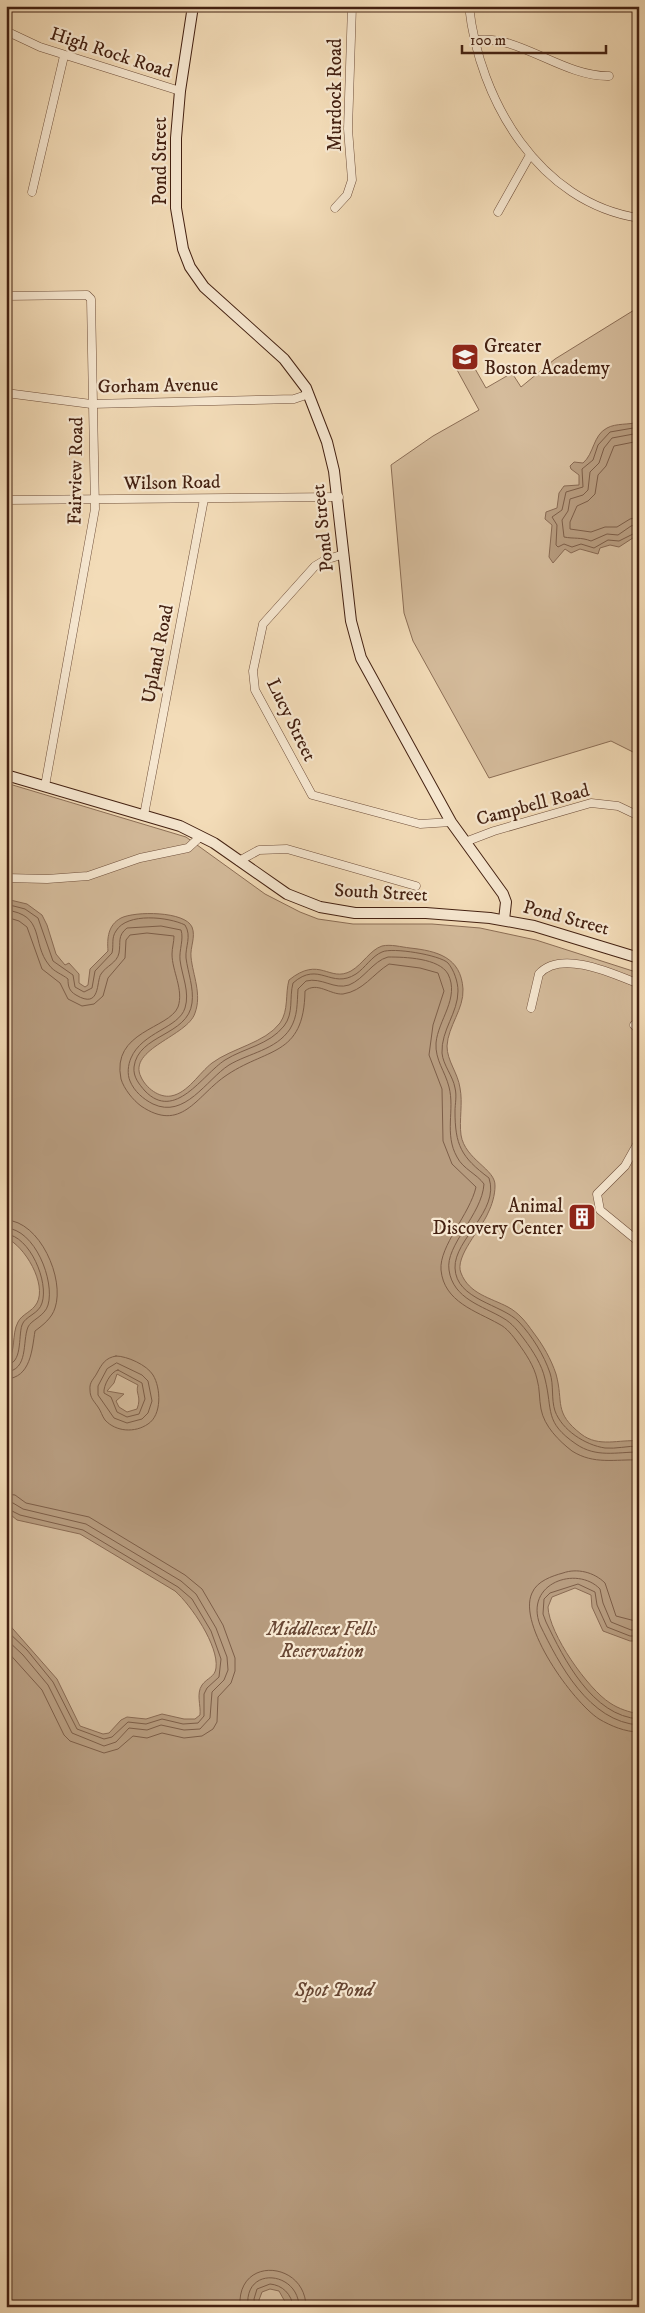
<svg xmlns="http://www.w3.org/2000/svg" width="645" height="2313" font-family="'IM FELL DW Pica',serif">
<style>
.green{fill:#d5bc9c;stroke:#8c6e56}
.water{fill:#b79c7f;stroke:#896a53;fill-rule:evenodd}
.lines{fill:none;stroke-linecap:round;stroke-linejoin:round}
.shore{stroke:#7d5e48;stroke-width:1}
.street-casing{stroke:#6f4f3b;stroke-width:9}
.secondary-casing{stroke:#432011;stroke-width:12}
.street{stroke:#f7e8d1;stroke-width:8}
.secondary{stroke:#f7e8d1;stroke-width:10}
.labels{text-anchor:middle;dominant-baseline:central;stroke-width:4.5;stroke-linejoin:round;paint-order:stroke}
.street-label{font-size:19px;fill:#432011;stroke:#f7e8d1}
.poi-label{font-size:19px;fill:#432011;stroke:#f7e8d1;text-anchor:start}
.park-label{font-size:19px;font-style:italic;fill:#684734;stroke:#f7e8d1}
.water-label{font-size:20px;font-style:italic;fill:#664532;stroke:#f7e8d1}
</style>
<rect width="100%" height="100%" fill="#f3dcb8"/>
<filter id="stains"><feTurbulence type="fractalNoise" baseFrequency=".004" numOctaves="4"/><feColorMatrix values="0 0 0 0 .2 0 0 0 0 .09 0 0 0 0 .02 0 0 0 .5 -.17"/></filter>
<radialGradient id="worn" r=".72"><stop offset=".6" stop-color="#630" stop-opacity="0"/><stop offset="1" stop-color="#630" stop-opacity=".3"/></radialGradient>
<!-- green -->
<g class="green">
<path d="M639,307V755L611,741L489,778L413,641L404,613L391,465L433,436L479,410L456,368L470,360L486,388L512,373L521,387L555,359Z"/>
<path d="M6,783L186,837L265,894L300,912L318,919L353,924H432L480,928L536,940L639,973V2307H6Z"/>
</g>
<!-- water -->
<g class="water">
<path d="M639,422V534L619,547L610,545L600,548L598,554L580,549L571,553L565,549L553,563L549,557L552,525L545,519L546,512L557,508L559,493L564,486L579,485V475L571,469L570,466L574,462L583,463C594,454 593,435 607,428C616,423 629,425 639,422Z"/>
<path d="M6,899L27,904L42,915L47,925L56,954L65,965L69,963L79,974V983L85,987L88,985L90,969L108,951C107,938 108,925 121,918C135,911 185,911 192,927C196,937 190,947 191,957C193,976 202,994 195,1013C188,1036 127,1049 141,1077C146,1088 159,1098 171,1096C188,1093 199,1073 212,1063C232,1048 265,1043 280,1023C289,1010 285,994 289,980C320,955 329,983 351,971C363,964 370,950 382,946C391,944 401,947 410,948C437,951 461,957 463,989C464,1009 448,1026 447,1046C447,1061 458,1073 460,1088C463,1103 459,1120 461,1135C465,1160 496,1169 495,1186C495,1195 492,1205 488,1213C482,1228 454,1257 461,1273C469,1294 491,1298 508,1307C519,1313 526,1322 533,1332C543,1345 551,1359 556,1374C564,1403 553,1412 581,1434C599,1448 619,1439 639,1441V1641H630L603,1631L592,1607L591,1595L575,1588L552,1597L548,1607C549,1634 588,1689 610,1703C619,1709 629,1712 639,1714V2307H288L279,2291L270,2289L262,2292L259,2300L260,2307H6V1621L57,1679L80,1726L103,1734L109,1733L121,1720L127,1717L146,1719L162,1714L184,1719H195L200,1715C201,1705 196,1694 202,1685C207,1678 215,1677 216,1668C219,1646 191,1605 175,1591L80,1534L17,1520L6,1511V1363C17,1351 11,1335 18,1322C22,1314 32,1312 37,1303C47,1284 25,1246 6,1238ZM117,1374L138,1385C135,1394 142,1396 137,1409L127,1412L119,1407L116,1401L124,1394L107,1391L114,1383Z"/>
</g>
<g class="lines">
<!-- shore -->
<g class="shore">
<path d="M639,427L610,432L598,445L593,460L582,469L583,487L566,492L562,510L552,517L557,525L556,545L558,547L564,544L572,547L581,544L594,548L608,540L619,541L639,531"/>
<path d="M639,433L612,438L604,448L599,463L590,472L588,490L583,495L570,499L568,511L562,520L564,537C574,539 581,537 591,541L607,534L618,535L631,526L639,524"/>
<path d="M639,441L614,446L606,466L598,475L595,494L588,501L577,506L570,522V529L591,532L605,527H617L630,519L639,517"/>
<path d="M6,904L25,909L38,918L53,961L73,975L75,987L84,992L92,988L95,971L112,953C114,945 111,938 116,931C127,912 169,917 185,925C192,936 185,947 186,958C188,973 194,988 192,1003C188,1036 138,1034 134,1067C133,1077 139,1084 145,1091C175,1122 202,1075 225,1060C244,1048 269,1045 284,1026C294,1013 289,998 293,983C319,960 331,990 356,974C365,968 372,956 382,952C392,947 440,955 448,963C454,970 458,982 458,991C458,1013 441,1030 442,1053C443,1065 453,1076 455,1088C457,1096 455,1104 455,1111C455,1145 461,1157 489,1178C500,1211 454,1239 455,1268C456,1300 502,1304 519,1322C532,1336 544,1355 550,1373C554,1385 551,1399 555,1411C562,1430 585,1445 605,1448C616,1449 627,1446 639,1446"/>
<path d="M6,910C46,915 31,943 49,965C54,972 62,974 68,979C68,986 69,991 76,995C101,1010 96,981 101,974C106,966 117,963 119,953C121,942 117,936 127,928L161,926L181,930C184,939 179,950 180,960C182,976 190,992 185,1008C179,1028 142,1032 131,1058C128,1065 127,1074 130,1081C134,1091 143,1099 153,1104C185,1119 206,1080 229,1065C249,1053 276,1050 290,1029C298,1016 297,1003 298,989L306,981C322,977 334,990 349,985C364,979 373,961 388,957C405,957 439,958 448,974C460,998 438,1020 436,1043C435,1060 445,1071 449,1087C455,1110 444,1134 457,1157C463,1169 477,1174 484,1184C482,1215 445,1245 449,1270C453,1299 483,1306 503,1318C512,1323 518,1331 524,1339C533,1351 542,1365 545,1379C553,1411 544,1422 576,1444C596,1458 617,1452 639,1452"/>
<path d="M6,917L19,921L27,927L42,969L60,983L68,999L82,1006L94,1004L103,996L108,978L125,958L126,940L130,935L147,933L174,936C174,942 172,948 172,954C172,971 184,990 178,1007C169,1029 111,1031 121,1079C124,1089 133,1100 141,1106C181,1133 196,1097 224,1077C266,1047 304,1058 305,991C317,981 330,995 343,994C363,991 373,974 389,964L420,968L438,973L444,991L433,1025L429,1055L442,1089L443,1141L452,1164L476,1187C470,1214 439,1246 441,1270C444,1302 476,1311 499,1324C507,1328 512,1335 518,1343C526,1354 534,1366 537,1379C540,1389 539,1399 541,1409C544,1426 559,1441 572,1451C594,1465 615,1459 639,1460"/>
<path d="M6,1220C40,1221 65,1279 55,1308C52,1318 43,1325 35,1331C32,1349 31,1378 6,1379"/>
<path d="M6,1228C35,1229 55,1281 48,1305C45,1316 31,1320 28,1327C22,1342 29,1370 6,1372"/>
<path d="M6,1234C30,1236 49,1282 42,1303C39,1314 25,1316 22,1325C18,1337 23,1364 6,1365"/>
<path d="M116,1356C127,1356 147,1365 153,1375C161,1388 162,1415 148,1424C135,1433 116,1432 105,1420C102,1416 101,1411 98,1407C94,1401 90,1398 90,1390C89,1382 94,1379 97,1373C102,1364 105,1358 116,1356Z"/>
<path d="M117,1363L142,1375L148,1381L152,1401L148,1413L142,1419L127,1423L114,1418L98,1395V1386L107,1369Z"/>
<path d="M118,1370L142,1383L145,1399L139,1414L127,1417L117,1412L111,1397L104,1393C103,1386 111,1371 118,1370Z"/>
<path d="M6,1494L15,1495L26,1503L89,1517L185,1575L202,1589L223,1625L235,1658V1671L231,1683L218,1697L217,1722L213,1729L202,1736L184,1738L162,1733L147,1738L133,1736L118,1749L104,1753L70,1741L64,1735L42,1690L6,1650"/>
<path d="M6,1501L13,1503L23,1509L86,1524L181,1581L196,1594L216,1628L227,1657L228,1670L224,1680L212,1692L210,1718L200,1729L184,1730L161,1725L147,1730L129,1728L116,1742L104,1746L72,1733L48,1685L23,1655L6,1639"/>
<path d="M6,1508L20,1515L83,1530L178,1587L192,1599L211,1631L221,1659L219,1677L207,1688L204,1694V1716L198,1723L183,1724L162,1719L146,1724L128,1722L112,1737L104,1739L77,1729L53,1682L27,1650L6,1630"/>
<path d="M639,1622L616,1616L605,1583C594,1572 577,1568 563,1573C552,1576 537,1581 532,1593C517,1625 573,1702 599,1719C611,1726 625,1732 639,1732"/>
<path d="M639,1630H631L611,1622L603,1603L600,1589C577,1565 524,1583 540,1625C559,1664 589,1722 639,1725"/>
<path d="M639,1636H630L607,1627L597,1605L595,1592L578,1584L550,1593L544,1599L543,1614L546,1622C564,1659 592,1716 639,1719"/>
<path d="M240,2307C236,2255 306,2261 306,2307"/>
<path d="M248,2307C243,2265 299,2271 299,2307"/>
<path d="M255,2307L254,2299L257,2289L270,2284C282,2285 292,2294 293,2307"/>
</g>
<defs>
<g id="street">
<path d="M469,6C479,100 539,203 639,218"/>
<path d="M6,31L40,47L180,91"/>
<path d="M476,40C518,34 563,77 609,76"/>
<path d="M32,192L64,56"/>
<path d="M335,208L347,195L352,180L348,129L352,6"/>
<path d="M498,212L530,155"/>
<path d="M6,296L87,295L91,299L95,509L45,786"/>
<path d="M6,393L91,404L294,399L309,394"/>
<path d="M6,500L339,497"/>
<path d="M344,554L325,560L315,566L263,624L253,671L255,690L312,795L420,824L451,822"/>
<path d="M144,815L204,499"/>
<path d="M465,842L494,831L591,803L618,806L639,816"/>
<path d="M239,861L259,850L287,849L416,886"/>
<path d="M6,878L47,879L88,876L140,858L188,848L201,836"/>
<path d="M531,1008L539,974C561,949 614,974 639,984"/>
<path d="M634,1025L639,1030"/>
<path d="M639,1141L625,1166L597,1194L600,1210L639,1242"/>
</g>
<g id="secondary">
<path d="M193,6L180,91L176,138V208L183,249L190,267L204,287L284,359L306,388L327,442L334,471L351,621L361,658L451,822L503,894L506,902L504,920"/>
<path d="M6,775L180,826L214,843L287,894L320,907L355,913H426L490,918L534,926L639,958"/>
</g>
</defs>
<!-- street casing -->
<use href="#street" class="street-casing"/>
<!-- secondary casing -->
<use href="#secondary" class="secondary-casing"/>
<!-- street -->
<use href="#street" class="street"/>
<!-- secondary -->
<use href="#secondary" class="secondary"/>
</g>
<!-- icons -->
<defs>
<symbol id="school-square" viewBox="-11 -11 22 22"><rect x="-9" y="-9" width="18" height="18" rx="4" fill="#8f2418" stroke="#f7e8d1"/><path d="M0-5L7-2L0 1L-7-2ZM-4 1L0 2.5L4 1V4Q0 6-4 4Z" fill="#fff"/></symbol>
<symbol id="building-square" viewBox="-11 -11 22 22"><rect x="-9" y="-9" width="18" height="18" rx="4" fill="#8f2418" stroke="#f7e8d1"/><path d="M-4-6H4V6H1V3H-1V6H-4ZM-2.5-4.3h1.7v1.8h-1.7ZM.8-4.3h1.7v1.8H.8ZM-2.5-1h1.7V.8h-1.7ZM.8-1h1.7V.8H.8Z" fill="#fff"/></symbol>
</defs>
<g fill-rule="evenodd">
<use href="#school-square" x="449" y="341" width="32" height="32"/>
<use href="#building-square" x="566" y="1201" width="32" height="32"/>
</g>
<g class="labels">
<!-- street labels -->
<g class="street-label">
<text transform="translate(111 53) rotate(18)">High Rock Road</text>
<text transform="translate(335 95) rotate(-90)">Murdock Road</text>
<text transform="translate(160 161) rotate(-90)">Pond Street</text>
<text transform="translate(158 386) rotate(-1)">Gorham Avenue</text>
<text transform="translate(76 471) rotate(-89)">Fairview Road</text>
<text transform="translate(172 483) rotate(-1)">Wilson Road</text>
<text transform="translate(323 528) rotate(-96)">Pond Street</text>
<text transform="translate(158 654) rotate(-79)">Upland Road</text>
<text transform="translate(291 720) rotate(64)">Lucy Street</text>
<text transform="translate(533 805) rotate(-15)">Campbell Road</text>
<text transform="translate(381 893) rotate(3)">South Street</text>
<text transform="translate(566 918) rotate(15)">Pond Street</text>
</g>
<!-- poi labels -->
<g class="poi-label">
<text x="484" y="346">Greater<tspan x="484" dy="22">Boston Academy</tspan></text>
<text x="563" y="1206" text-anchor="end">Animal<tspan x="563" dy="22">Discovery Center</tspan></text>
</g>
<!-- park labels -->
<g class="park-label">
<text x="322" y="1629">Middlesex Fells<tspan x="322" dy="22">Reservation</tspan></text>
</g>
<!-- water labels -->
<g class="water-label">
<text x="334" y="1990">Spot Pond</text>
</g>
</g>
<!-- margin -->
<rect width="645" height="2313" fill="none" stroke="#f3dcb8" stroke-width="25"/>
<rect x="8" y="8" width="630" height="2298" fill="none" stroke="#432011" stroke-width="2.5"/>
<rect x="12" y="12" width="620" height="2288" fill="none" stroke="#432011"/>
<!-- scale -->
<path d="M462 45v8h144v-8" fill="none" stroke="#432011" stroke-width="2.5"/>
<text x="470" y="45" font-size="15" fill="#432011" stroke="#f7e8d1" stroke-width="4" paint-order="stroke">100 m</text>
<rect width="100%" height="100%" filter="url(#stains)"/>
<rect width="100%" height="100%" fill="url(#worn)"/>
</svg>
